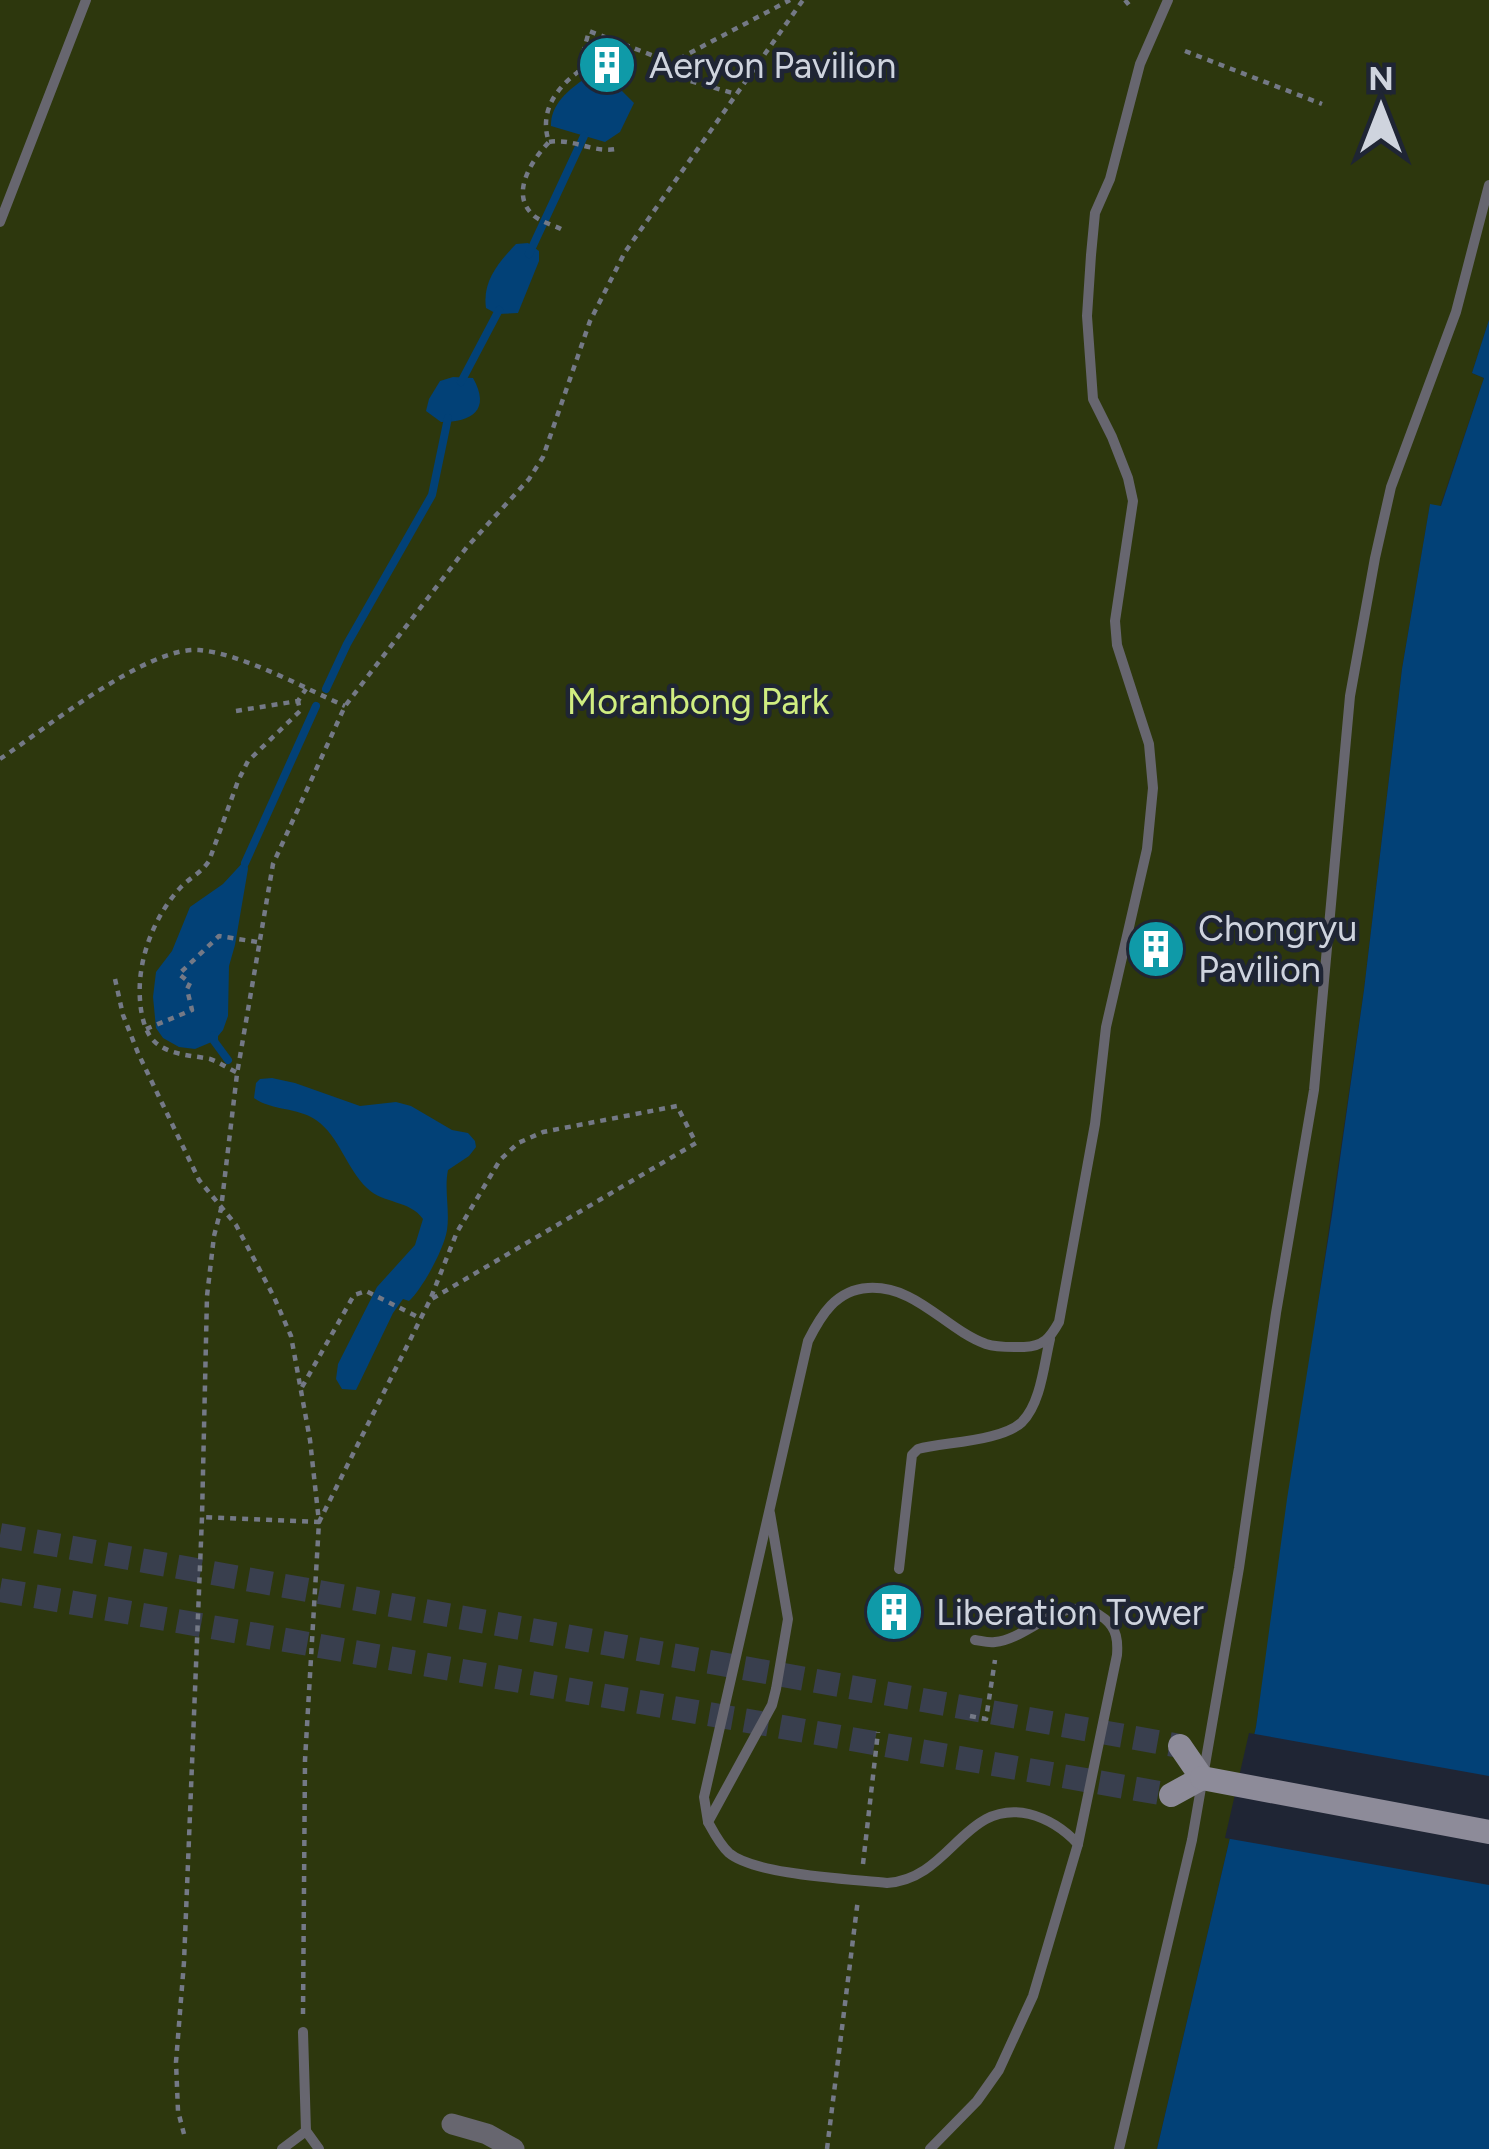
<svg xmlns="http://www.w3.org/2000/svg" width="1489" height="2149" font-family="Figtree,sans-serif">
<style>
.green{fill:#2d370d}
.water{fill:#024177}
.pier{fill:#1f2534}
.lines{fill:none;stroke-linecap:round;stroke-linejoin:round}
.stream{stroke:#024177;stroke-width:8}
.secondary-tunnel{stroke:#393f4e;stroke-width:24;stroke-dasharray:24 12;stroke-linecap:butt}
.path{stroke:#747986;stroke-width:4.5;stroke-dasharray:6 6;stroke-linecap:butt}
.lane{stroke:#67666f;stroke-width:10}
.street{stroke:#67666f;stroke-width:21}
.secondary{stroke:#8d8b99;stroke-width:24}
.secondary-bridge{stroke:#8d8b99;stroke-width:24}
.labels{text-anchor:middle;dominant-baseline:central;stroke-width:9;stroke-linejoin:round;paint-order:stroke}
.poi-label{font-size:36px;fill:#cfd4de;stroke:#1f2534;text-anchor:start}
.park-label{font-size:36px;fill:#d0ed80;stroke:#1f2534}
</style>
<rect width="100%" height="100%" fill="#1f2534"/>
<!-- green -->
<path class="green" d="M0,0H1489V320L1472,373L1484,378L1440,507L1430,505L1402,669L1364,990L1256,1727L1157,2149H0Z"/>
<!-- water -->
<g class="water">
<path d="M586,78L620,89L634,103L620,132L605,142L551,126C550,105 569,89 586,78Z"/>
<path d="M528,243L539,251V261L518,313L497,314L486,308C482,281 499,262 516,244Z"/>
<path d="M1489,320V2149H1157L1256,1727L1287,1499L1332,1215L1364,990L1402,669L1430,504L1441,506L1484,378L1472,373Z"/>
<path d="M453,377L473,378C491,410 472,422 441,422L426,411L429,399L440,381Z"/>
<path d="M247,858L248,869L235,945L229,966L228,1016L223,1030L214,1041L195,1049L179,1047L163,1038L156,1028L153,997L156,972L172,951L190,907L223,884Z"/>
<path d="M272,1078L295,1083L360,1106L396,1102L411,1106L452,1130L468,1133L475,1141L476,1147L469,1156L448,1170C444,1190 450,1210 447,1230C444,1249 423,1288 409,1301L403,1299L393,1313L356,1390L342,1389L336,1379L338,1364L377,1287L415,1245L423,1219C410,1200 383,1204 367,1188C346,1168 340,1137 316,1120C297,1107 272,1111 254,1098L256,1083L260,1079Z"/>
</g>
<!-- pier -->
<path class="pier" d="M1249,1733L1489,1776V1885L1225,1838Z"/>
<g class="lines">
<!-- stream -->
<g class="stream">
<path d="M529,254L584,136"/>
<path d="M461,382L499,310"/>
<path d="M326,689L347,644L432,495L448,418"/>
<path d="M245,863L316,706"/>
<path d="M214,1035V1041L228,1060"/>
</g>
<!-- secondary-tunnel -->
<g class="secondary-tunnel">
<path d="M0,1535L1180,1746"/>
<path d="M0,1590L1171,1795"/>
</g>
<!-- path -->
<g class="path">
<path d="M1125,0L1129,5"/>
<path d="M1185,51L1322,104"/>
<path d="M669,71L687,80L736,94"/>
<path d="M549,142C573,138 592,153 616,149"/>
<path d="M561,229C553,225 539,221 533,215C509,193 533,159 549,142C539,113 555,89 578,72L589,31L654,56L656,65L669,71L677,61L686,55L790,0"/>
<path d="M236,711L298,701L306,689"/>
<path d="M0,759C45,729 147,646 199,650C243,654 304,688 345,706"/>
<path d="M115,979L123,1015L138,1053L199,1180L236,1225L274,1297L291,1336L310,1440L319,1522L202,1517"/>
<path d="M146,1029L192,1010L187,989L190,983L179,974L219,936L257,942"/>
<path d="M236,1072C227,1068 219,1062 210,1059C191,1055 173,1056 156,1043C145,1034 141,1015 140,1000C137,960 154,916 181,887C191,877 201,873 209,861L238,781L248,761L300,711L298,701"/>
<path d="M302,1387L354,1295L366,1291L420,1318"/>
<path d="M970,1716L986,1719L995,1660"/>
<path d="M863,1864L878,1732"/>
<path d="M303,2014L305,1760L319,1522L430,1300L457,1232L500,1160L518,1143L543,1132L677,1106L696,1143L430,1300"/>
<path d="M184,2134L178,2111L176,2062L184,1962L202,1517L207,1296L214,1236L221,1209L237,1074L273,864L345,706L467,547L529,479L543,457L590,321L625,252L803,0"/>
<path d="M827,2149L858,1899"/>
</g>
<!-- lane -->
<g class="lane">
<path d="M0,222L86,0"/>
<path d="M770,1513L788,1619L776,1689L772,1705L708,1822C714,1833 720,1845 729,1853C755,1875 851,1879 887,1883C951,1879 964,1799 1029,1814C1049,1819 1064,1829 1078,1844"/>
<path d="M899,1569L912,1455L918,1449C945,1442 1002,1441 1022,1422C1041,1403 1044,1364 1050,1339"/>
<path d="M708,1822L704,1797L808,1341C821,1315 836,1290 868,1288C916,1285 945,1329 986,1344C998,1348 1012,1347 1024,1347C1044,1346 1050,1338 1059,1322L1095,1124L1106,1027L1147,849L1153,788L1149,744L1117,645L1115,621L1133,501L1128,478L1112,437L1093,399L1087,316L1091,255L1095,213L1110,179L1140,64L1168,0"/>
<path d="M306,2131L319,2149"/>
<path d="M282,2149L306,2131L303,2032"/>
<path d="M930,2149L977,2101L999,2070L1033,1996L1078,1844L1117,1655C1118,1641 1117,1629 1105,1619C1066,1587 1031,1639 995,1642C988,1643 982,1641 975,1640"/>
<path d="M1119,2149L1192,1840L1239,1568L1276,1313L1314,1090L1350,696L1375,558L1391,487L1456,312L1489,185"/>
</g>
<!-- street -->
<path class="street" d="M452,2124L487,2134L514,2149"/>
<!-- secondary -->
<path class="secondary" d="M1171,1795L1202,1778L1180,1746"/>
<!-- secondary-bridge -->
<path class="secondary-bridge" d="M1202,1778L1489,1832"/>
</g>
<!-- icons -->
<defs>
<symbol id="building-disc" viewBox="-11 -11 22 22"><circle r="9.5" fill="#0f9aa8" stroke="#1f2534"/><path d="M-4-6H4V6H1V3H-1V6H-4ZM-2.5-4.3h1.7v1.8h-1.7ZM.8-4.3h1.7v1.8H.8ZM-2.5-1h1.7V.8h-1.7ZM.8-1h1.7V.8H.8Z" fill="#fff"/></symbol>
</defs>
<g fill-rule="evenodd">
<use href="#building-disc" x="574" y="32" width="66" height="66"/>
<use href="#building-disc" x="1123" y="916" width="66" height="66"/>
<use href="#building-disc" x="861" y="1579" width="66" height="66"/>
</g>
<g class="labels">
<!-- poi labels -->
<g class="poi-label">
<text x="649" y="65">Aeryon Pavilion</text>
<text x="1198" y="928">Chongryu<tspan x="1198" dy="41">Pavilion</tspan></text>
<text x="936" y="1612">Liberation Tower</text>
</g>
<!-- park labels -->
<g class="park-label">
<text x="698" y="701">Moranbong Park</text>
</g>
</g>
<!-- north arrow -->
<g transform="translate(1381 108)" stroke="#1f2534" stroke-width="9" paint-order="stroke">
<path d="M0-9L21 45L0 30L-21 45Z" fill="#cfd4de"/>
<text y="-18" font-size="33" font-weight="bold" text-anchor="middle" fill="#cfd4de">N</text>
</g>
</svg>
